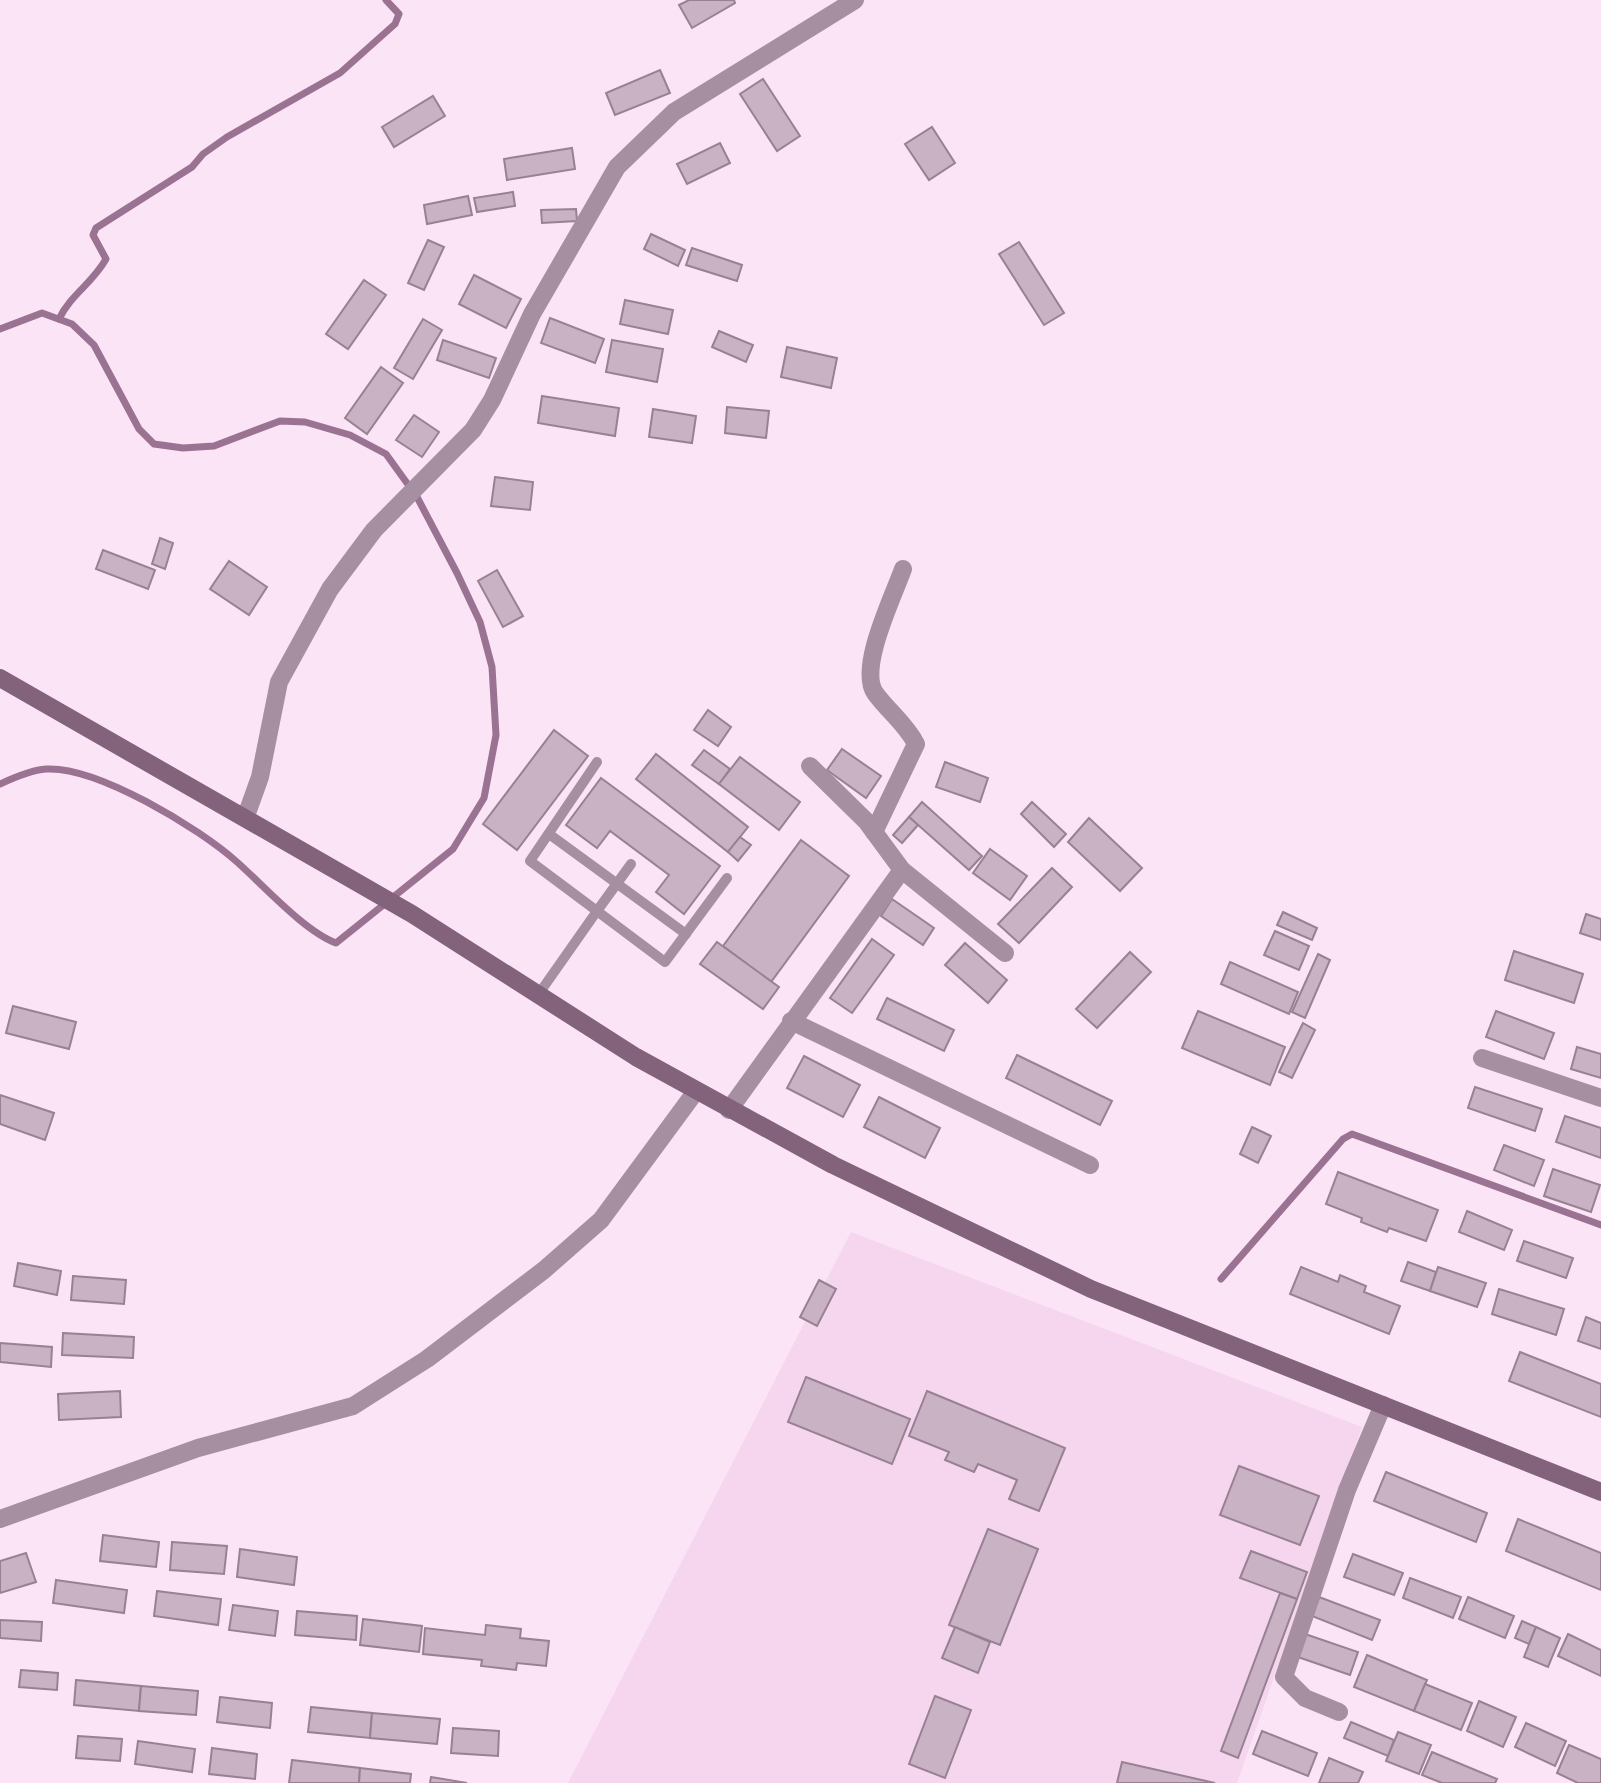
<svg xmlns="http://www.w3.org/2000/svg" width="1601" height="1783" font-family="'Asap Condensed',sans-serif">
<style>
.built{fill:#f5d6ee}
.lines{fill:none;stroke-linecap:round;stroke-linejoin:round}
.stream{stroke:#9a7392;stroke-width:7}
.building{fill:#c9b2c4;stroke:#978192;stroke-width:2}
.lane{stroke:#a68fa1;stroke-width:10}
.street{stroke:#a68fa1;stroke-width:18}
.secondary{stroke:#83627c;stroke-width:18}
</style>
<rect width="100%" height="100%" fill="#fce4f7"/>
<!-- built -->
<path class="built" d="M851,1232L1362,1427L1237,1783H568Z"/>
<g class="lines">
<!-- stream -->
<g class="stream">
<path d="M59,319C71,294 92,284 106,259L93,235L96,228L192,167L203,154L227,137L340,73L395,24L399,14L386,0"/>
<path d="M0,329L42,313L72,324L94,345L139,429L154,444L183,448L214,446L280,421L305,422L350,435L386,454L417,497L457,573L480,622L492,667L496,735L484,798L453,849L336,943C304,931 263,885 237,862C199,828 97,766 46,769C32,770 13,778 0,784"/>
<path d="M1221,1279L1343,1139L1352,1134L1601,1225"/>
</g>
</g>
<!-- building -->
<g class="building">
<path d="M689,0H734L735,3L692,28L679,5Z"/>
<path d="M660,70L670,93L615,115L606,93Z"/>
<path d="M763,79L800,136L777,151L740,94Z"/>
<path d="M433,96L445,116L394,147L382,127Z"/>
<path d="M932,127L955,163L929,180L905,144Z"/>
<path d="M720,143L730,163L687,184L677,164Z"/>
<path d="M572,148L575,169L507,180L504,159Z"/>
<path d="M513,192L515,206L477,212L474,198Z"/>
<path d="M468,196L472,215L427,224L424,205Z"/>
<path d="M576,209L577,221L542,223L541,210Z"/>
<path d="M651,234L685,250L678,266L644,249Z"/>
<path d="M428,240L444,247L424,290L408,283Z"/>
<path d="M1019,242L1064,313L1044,325L999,254Z"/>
<path d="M692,248L742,265L737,281L686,265Z"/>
<path d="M474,275L521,299L506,328L459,304Z"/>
<path d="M364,280L386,295L348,349L326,334Z"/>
<path d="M625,300L673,310L668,334L620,324Z"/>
<path d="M550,318L604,339L595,363L541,343Z"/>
<path d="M423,319L442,330L413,379L394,368Z"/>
<path d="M719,331L753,345L746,362L712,347Z"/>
<path d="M443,340L496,358L489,378L437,360Z"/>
<path d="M612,340L663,349L657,382L606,372Z"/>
<path d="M787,347L837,358L831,388L781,377Z"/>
<path d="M381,367L403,383L367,434L345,418Z"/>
<path d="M542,396L619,408L615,436L538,423Z"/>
<path d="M727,407L769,411L766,438L725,433Z"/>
<path d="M653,409L696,416L692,443L649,437Z"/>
<path d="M414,415L439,432L422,457L396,440Z"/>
<path d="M495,477L533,482L530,510L491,506Z"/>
<path d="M160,538L173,543L165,569L152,564Z"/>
<path d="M103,550L155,570L148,589L96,569Z"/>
<path d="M229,561L267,587L249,615L210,589Z"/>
<path d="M497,570L523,616L503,627L478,581Z"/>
<path d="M708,710L731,727L718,746L694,730Z"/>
<path d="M554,730L588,756L517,850L483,824Z"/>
<path d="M842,749L881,776L866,798L827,770Z"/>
<path d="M704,750L730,769L719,784L692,765Z"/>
<path d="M656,754L748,827L728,852L636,779Z"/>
<path d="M740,757L800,802L779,830L719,784Z"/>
<path d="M945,762L988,778L980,802L936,787Z"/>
<path d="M601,778L720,866L684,914L656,892L669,875L610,831L597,848L566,825Z"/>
<path d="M922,802L982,856L969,870L909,817Z"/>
<path d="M1032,802L1066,834L1054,847L1021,814Z"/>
<path d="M909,817L918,825L902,843L893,835Z"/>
<path d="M1089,818L1142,868L1120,891L1068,842Z"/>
<path d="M740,837L751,845L738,861L728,852Z"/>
<path d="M801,840L849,876L771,982L723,946Z"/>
<path d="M990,849L1027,876L1010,900L973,873Z"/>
<path d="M1052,868L1072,887L1019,943L998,924Z"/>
<path d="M892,899L934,928L923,945L881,916Z"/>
<path d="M1283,912L1317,928L1312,940L1277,925Z"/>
<path d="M1586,914L1601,919V940L1580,933Z"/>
<path d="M1275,931L1309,946L1299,970L1264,955Z"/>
<path d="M872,939L894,955L852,1013L830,998Z"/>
<path d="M717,942L779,987L763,1009L700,964Z"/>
<path d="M965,943L1007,980L988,1003L945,965Z"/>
<path d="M1514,951L1583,974L1574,1003L1505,980Z"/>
<path d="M1130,952L1151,972L1097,1028L1076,1009Z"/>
<path d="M1318,954L1330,960L1305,1018L1292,1012Z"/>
<path d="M1230,962L1298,992L1289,1014L1221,984Z"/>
<path d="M887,998L954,1030L944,1051L877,1019Z"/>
<path d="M13,1006L76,1022L69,1049L6,1033Z"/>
<path d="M1198,1011L1285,1047L1270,1085L1182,1048Z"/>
<path d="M1496,1011L1554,1033L1544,1059L1486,1037Z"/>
<path d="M1303,1023L1315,1030L1292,1078L1279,1072Z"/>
<path d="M1577,1047L1601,1054V1078L1571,1069Z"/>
<path d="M1017,1055L1112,1101L1100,1125L1006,1078Z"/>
<path d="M804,1056L860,1085L843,1117L787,1088Z"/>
<path d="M1475,1087L1542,1109L1535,1131L1468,1108Z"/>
<path d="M0,1095L54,1113L45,1140L0,1124Z"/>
<path d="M879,1097L940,1128L925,1158L864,1127Z"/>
<path d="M1565,1116L1601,1128V1158L1556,1142Z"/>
<path d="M1252,1127L1271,1136L1258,1163L1240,1154Z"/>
<path d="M1504,1145L1544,1160L1534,1186L1494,1170Z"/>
<path d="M1553,1169L1600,1185L1591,1212L1544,1196Z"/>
<path d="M1338,1172L1438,1210L1426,1241L1389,1228L1387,1232L1361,1222L1362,1218L1326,1204Z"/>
<path d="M1467,1211L1512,1230L1504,1250L1459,1232Z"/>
<path d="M1524,1241L1573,1258L1566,1278L1517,1261Z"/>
<path d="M1408,1262L1436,1272L1430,1291L1401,1281Z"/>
<path d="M18,1263L61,1271L57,1295L14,1286Z"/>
<path d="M1301,1267L1338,1282L1340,1275L1366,1286L1364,1292L1400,1306L1389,1334L1290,1294Z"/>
<path d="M1438,1267L1486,1283L1477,1307L1430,1291Z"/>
<path d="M73,1276L126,1280L124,1304L71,1300Z"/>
<path d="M819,1280L836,1289L817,1326L800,1317Z"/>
<path d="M1499,1289L1564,1309L1556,1335L1492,1314Z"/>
<path d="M1586,1317L1601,1323V1349L1578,1341Z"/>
<path d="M63,1333L134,1337L133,1358L62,1355Z"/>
<path d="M0,1343L52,1347L51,1367L0,1362Z"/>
<path d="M1520,1352L1601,1384V1417L1509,1381Z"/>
<path d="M806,1377L910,1419L892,1464L788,1422Z"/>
<path d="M120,1391L121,1417L59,1420L58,1394Z"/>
<path d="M927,1391L1065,1448L1039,1511L1009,1499L1017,1480L978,1464L974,1472L945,1460L949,1452L909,1436Z"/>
<path d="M1239,1466L1319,1496L1300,1545L1220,1515Z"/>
<path d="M1386,1472L1487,1513L1476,1542L1374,1501Z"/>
<path d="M1518,1519L1601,1553V1590L1506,1551Z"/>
<path d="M988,1529L1038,1549L1000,1645L949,1625Z"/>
<path d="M103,1535L159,1542L156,1567L100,1561Z"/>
<path d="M172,1542L227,1546L224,1574L170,1570Z"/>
<path d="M240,1549L297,1557L294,1585L237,1577Z"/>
<path d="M1251,1551L1307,1572L1297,1599L1240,1578Z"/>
<path d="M26,1553L36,1582L0,1593V1561Z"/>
<path d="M1353,1554L1403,1573L1394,1595L1344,1577Z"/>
<path d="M1410,1578L1461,1597L1453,1618L1403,1598Z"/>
<path d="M56,1580L127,1590L124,1613L53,1603Z"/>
<path d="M157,1591L221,1599L218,1625L154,1616Z"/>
<path d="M1280,1593L1297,1599L1238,1758L1221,1751Z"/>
<path d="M1319,1597L1380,1620L1372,1640L1312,1616Z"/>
<path d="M1468,1597L1514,1616L1505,1638L1459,1619Z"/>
<path d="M233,1605L278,1611L275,1636L229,1630Z"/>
<path d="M297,1611L357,1616L356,1640L295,1635Z"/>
<path d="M363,1619L422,1626L419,1652L360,1645Z"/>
<path d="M0,1620L42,1622L41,1641L0,1638Z"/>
<path d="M1522,1621L1536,1627L1529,1644L1515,1638Z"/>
<path d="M486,1625L521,1629L520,1638L549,1641L546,1666L517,1663L516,1670L481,1666L482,1660L423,1654L425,1628L485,1635Z"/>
<path d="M955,1627L990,1642L978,1673L942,1658Z"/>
<path d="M1536,1627L1560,1638L1548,1667L1524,1657Z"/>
<path d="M1305,1634L1358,1652L1350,1675L1298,1657Z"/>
<path d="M1568,1634L1601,1650V1676L1558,1656Z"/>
<path d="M1367,1655L1427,1680L1414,1711L1354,1687Z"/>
<path d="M21,1670L58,1673L57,1690L19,1687Z"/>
<path d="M76,1680L141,1686L139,1711L74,1705Z"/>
<path d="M1425,1684L1472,1703L1461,1730L1414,1711Z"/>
<path d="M141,1686L198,1691L196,1715L139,1711Z"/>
<path d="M935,1696L971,1710L945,1778L909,1764Z"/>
<path d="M220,1697L272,1703L270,1728L217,1722Z"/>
<path d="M1479,1701L1516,1717L1503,1747L1467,1731Z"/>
<path d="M311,1707L372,1713L370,1738L308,1732Z"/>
<path d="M372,1713L440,1719L437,1744L370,1738Z"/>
<path d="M1351,1722L1394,1740L1388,1756L1344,1738Z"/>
<path d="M1526,1723L1566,1741L1555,1766L1515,1747Z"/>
<path d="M453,1728L499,1731L498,1756L451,1753Z"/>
<path d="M1262,1731L1317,1753L1308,1776L1253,1754Z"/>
<path d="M1398,1732L1431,1745L1419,1774L1386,1761Z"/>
<path d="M78,1736L122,1739L120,1761L76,1758Z"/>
<path d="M138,1741L195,1749L192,1772L135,1764Z"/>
<path d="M1569,1745L1601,1759V1783H1578L1557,1773Z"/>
<path d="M212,1748L257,1754L255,1779L209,1774Z"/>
<path d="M1432,1752L1497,1779L1495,1783H1442L1422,1775Z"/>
<path d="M1329,1758L1363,1772L1358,1783H1319Z"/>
<path d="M292,1760L360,1768L359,1783H289Z"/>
<path d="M1122,1762L1215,1783H1117Z"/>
<path d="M360,1768L411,1774L410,1783H359Z"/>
<path d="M431,1777L467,1783H430Z"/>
</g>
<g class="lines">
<!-- lane -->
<g class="lane">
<path d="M549,834L686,934"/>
<path d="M631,864L597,911L665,962L727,878"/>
<path d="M538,995L597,911L530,861L597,762"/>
</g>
<!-- street -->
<g class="street">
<path d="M810,766L866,821L902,870L1005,953"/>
<path d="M246,816L260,777L279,682L330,589L374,530L473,430L492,400L532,314L617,167L674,112L855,0"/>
<path d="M874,832L916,744C906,724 888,711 875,693C858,668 893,597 903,569"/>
<path d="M791,1021L1090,1165"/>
<path d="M1482,1058L1601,1098"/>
<path d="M729,1110L902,870"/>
<path d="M0,1519L198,1448L353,1406L427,1359L544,1270L601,1220L696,1091"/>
<path d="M1339,1712L1305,1698L1284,1677L1347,1490L1383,1405"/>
</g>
<!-- secondary -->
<path class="secondary" d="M0,678L412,914L636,1057L833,1165L1091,1289L1601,1492"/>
</g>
</svg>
